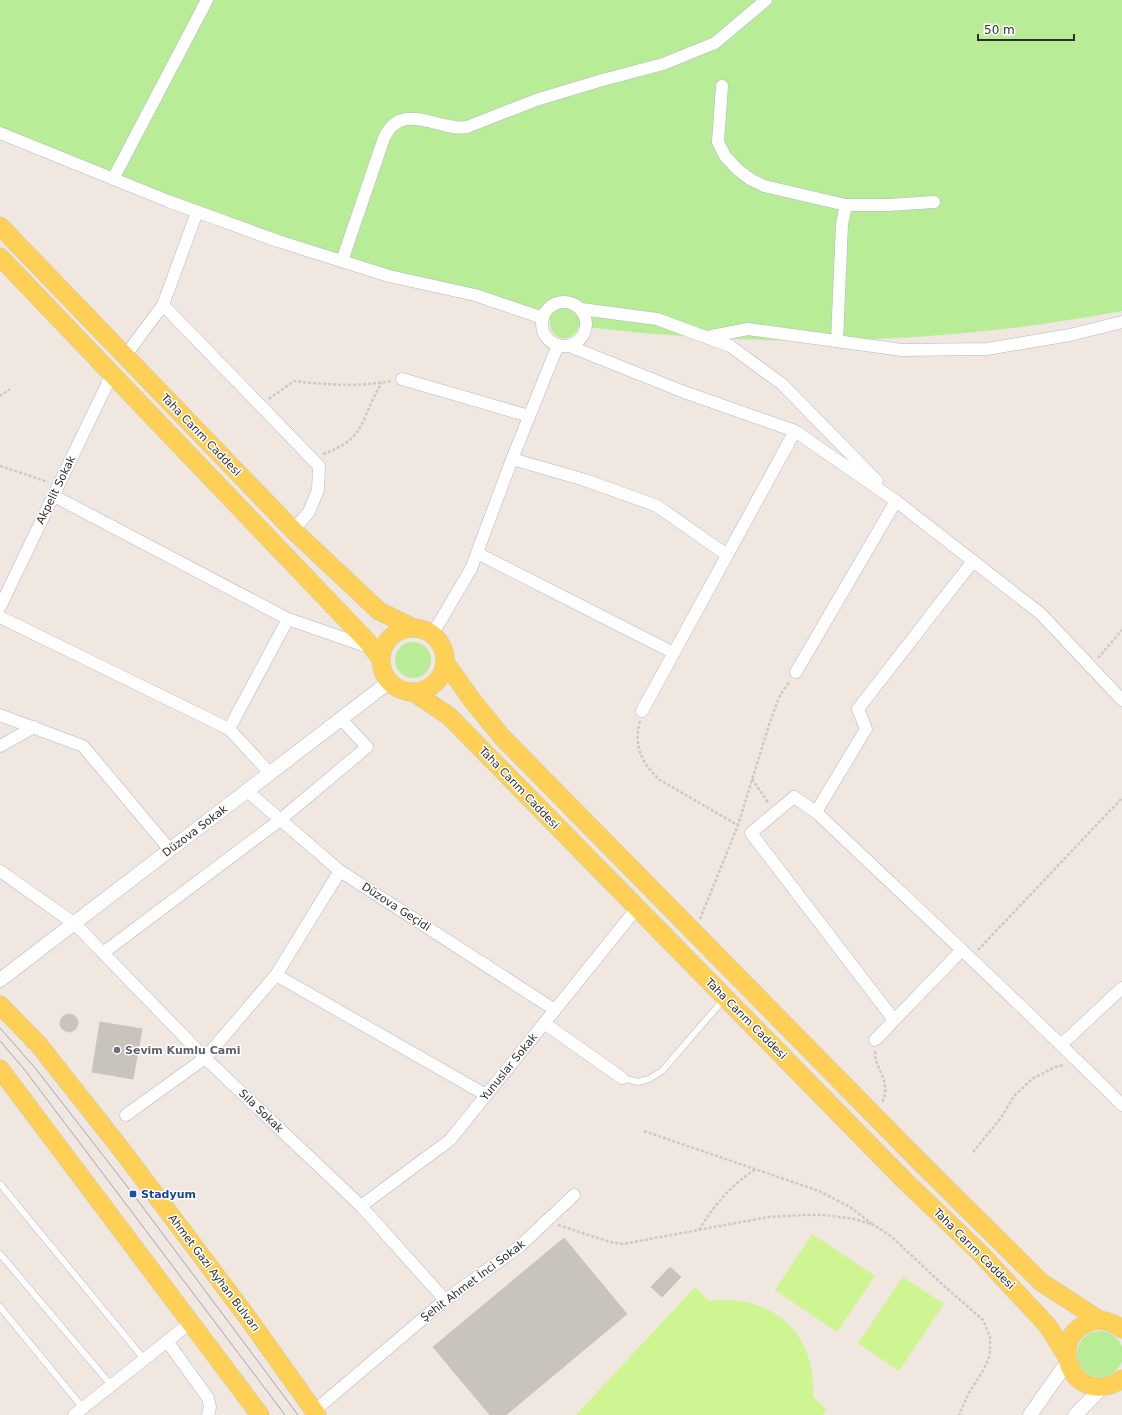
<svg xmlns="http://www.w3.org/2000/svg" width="1122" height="1415" font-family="'DejaVu Sans',sans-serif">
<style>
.green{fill:#b8ec97}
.pitch{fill:#cff492}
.building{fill:#c8c3bb;stroke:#cdc4b8}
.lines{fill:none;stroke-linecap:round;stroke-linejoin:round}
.service-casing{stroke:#b3b7c3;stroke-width:7}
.minor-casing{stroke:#b3b7c3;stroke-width:13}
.tertiary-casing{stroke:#b3b7c3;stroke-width:15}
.primary-casing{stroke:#c9c9c9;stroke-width:19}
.path{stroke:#c9c9c9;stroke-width:2.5;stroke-dasharray:3 2;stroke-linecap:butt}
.service{stroke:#fff;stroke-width:6}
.minor{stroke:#fff;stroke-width:12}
.tertiary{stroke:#fff;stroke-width:14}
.primary{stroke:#ffd056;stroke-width:18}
.tram{stroke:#a1a6ba;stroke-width:1}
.worship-dot{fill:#6b7280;stroke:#fff;stroke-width:1.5}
.transit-dot{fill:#1a4fb4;stroke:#fff;stroke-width:1.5}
.labels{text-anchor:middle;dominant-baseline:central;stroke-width:3;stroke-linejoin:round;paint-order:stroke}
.street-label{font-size:11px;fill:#2e2e2e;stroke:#fff}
.worship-label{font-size:11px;font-weight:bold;fill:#5b616d;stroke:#fff;text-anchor:start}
.transit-label{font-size:11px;font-weight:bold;fill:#164399;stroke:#fff;text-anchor:start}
</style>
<rect width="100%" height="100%" fill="#f0e8e0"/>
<!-- green -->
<g class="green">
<path d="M0,0H1122V311C941,345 761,349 579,326C572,346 548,340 550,320L488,303L320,252L0,133Z"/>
<circle cx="413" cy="660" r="18"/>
<circle cx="1100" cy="1354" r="23"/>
</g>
<!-- pitch -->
<g class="pitch">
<path d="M812,1234L875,1276L837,1332L775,1290Z"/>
<path d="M903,1277L944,1304L899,1371L858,1343Z"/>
<path d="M695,1287L709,1301C772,1293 817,1333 813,1397L827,1410L823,1415H576Z"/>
</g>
<!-- building -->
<g class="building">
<circle cx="69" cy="1023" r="9"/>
<path d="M100,1022L142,1029L133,1079L92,1072Z"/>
<path d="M564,1238L627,1314L506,1415H490L433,1347Z"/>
<path d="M670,1267L681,1277L662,1297L651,1287Z"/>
</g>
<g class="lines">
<defs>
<g id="service">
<path d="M622,1078L638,1082L649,1079L662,1071L724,999"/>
<path d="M0,1184L144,1359"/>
<path d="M0,1254L111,1385"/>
<path d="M0,1307L83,1408"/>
</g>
<g id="minor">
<path d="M722,86L718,142L725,156L737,169L750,179L764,186L846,205"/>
<path d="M0,133L168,201L278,241L389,276L475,295L543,318"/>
<path d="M113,179L207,0"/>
<path d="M342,261L384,138C402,99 439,132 467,127L536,100L599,81L663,64L715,43L766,0"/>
<circle cx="564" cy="324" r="22"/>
<path d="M163,305L319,466L318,490L309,512L293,530"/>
<path d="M581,309L657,319L730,346L782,384L877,481"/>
<path d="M707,337L748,329L902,350L987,349L1070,335L1122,322"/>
<path d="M837,341L842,224L846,205H888L934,202"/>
<path d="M569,346L684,392L795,431L896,501L1041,614L1122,700"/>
<path d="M125,356L163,305L197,212"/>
<path d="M402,379L529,416"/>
<path d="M512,459L585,480L657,506L727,555"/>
<path d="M54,496L288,619L369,647"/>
<path d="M477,553L674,653"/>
<path d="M0,607L112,374"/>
<path d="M0,617L229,729L270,773"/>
<path d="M432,635L471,569L512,459L558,345"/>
<path d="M796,672L896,501"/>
<path d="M642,711L795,431"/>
<path d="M0,715L83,746L170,850"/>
<path d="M229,729L288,619"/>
<path d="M0,746L34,727"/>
<path d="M247,791L340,871L555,1010"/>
<path d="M816,812L866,729L858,709L973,561"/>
<path d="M0,871L75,924L205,1058L361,1206L445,1300"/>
<path d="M103,953L280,820L367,747L341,719"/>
<path d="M276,975L486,1095"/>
<path d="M894,1020L751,833L794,797L816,812C918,909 1022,1005 1122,1105"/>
<path d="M544,1023L622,1078"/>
<path d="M875,1040L962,950"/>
<path d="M1062,1044L1122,988"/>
<path d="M126,1115L205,1058L276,975L340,871"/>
<path d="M361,1206L450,1140L637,908"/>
<path d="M167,1341L208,1398L210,1407L208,1415"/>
<path d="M314,1411L445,1300L519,1247L574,1195"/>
<path d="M74,1415L190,1323"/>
</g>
<g id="tertiary">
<path d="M0,980L389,682"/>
<path d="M1030,1415L1068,1361"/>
<path d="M1075,1415L1103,1387"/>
</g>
<g id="primary">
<path d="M0,226L293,530L379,611L414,628"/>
<path d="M0,257L367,641L381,659"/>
<circle cx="413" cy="660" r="32"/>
<path d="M445,662L472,700L502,737L922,1164L1041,1282L1101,1321"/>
<path d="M413,692L449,716L905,1181L979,1252L1048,1326L1067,1357"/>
<path d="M0,1005L39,1045L124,1153L245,1314L317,1415"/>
<path d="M0,1069L260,1415"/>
<path d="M1122,1329C1113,1322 1101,1318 1090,1322C1043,1339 1075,1410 1122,1379"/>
</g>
</defs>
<!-- service casing -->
<use href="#service" class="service-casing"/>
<!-- minor casing -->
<use href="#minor" class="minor-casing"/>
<!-- tertiary casing -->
<use href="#tertiary" class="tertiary-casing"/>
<!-- primary casing -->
<use href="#primary" class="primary-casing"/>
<!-- path -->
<g class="path">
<path d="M0,396L10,389"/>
<path d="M269,399L294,381C326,385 360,387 391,381"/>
<path d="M323,454C368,439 360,416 382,383"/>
<path d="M0,466L48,482"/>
<path d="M1098,658L1122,630"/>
<path d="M640,721C633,746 642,764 660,780L739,826"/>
<path d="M752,779L769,804"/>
<path d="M700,919L738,825L770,722L780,695L790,681"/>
<path d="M978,950L1122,798"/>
<path d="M875,1051C875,1072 892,1079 882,1103"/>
<path d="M644,1131L819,1191L850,1207L872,1224"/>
<path d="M973,1152L1001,1118L1014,1096L1032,1079L1055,1067L1064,1065"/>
<path d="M558,1225L610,1242L623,1244L768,1217L804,1215H824L854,1219L874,1225L892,1237L943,1285L983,1320L990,1337V1355L983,1371L968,1394L959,1415"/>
<path d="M699,1230C714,1205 731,1185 756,1169"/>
</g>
<!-- service -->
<use href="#service" class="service"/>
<!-- minor -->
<use href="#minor" class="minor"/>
<!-- tertiary -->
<use href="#tertiary" class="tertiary"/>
<!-- primary -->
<use href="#primary" class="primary"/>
<!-- tram -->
<g class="tram">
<path d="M0,1028L36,1069L133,1194L298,1415"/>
<path d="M0,1041L24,1069L285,1415"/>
</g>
</g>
<!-- markers -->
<circle class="worship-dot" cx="117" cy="1050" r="4"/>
<rect class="transit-dot" x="129" y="1190" width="8" height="8" rx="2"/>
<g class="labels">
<!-- street labels -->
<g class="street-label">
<text transform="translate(201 435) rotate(46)">Taha Carım Caddesi</text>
<text transform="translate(56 490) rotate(-64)">Akpelit Sokak</text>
<text transform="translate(519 788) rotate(46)">Taha Carım Caddesi</text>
<text transform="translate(195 831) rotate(-37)">Düzova Sokak</text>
<text transform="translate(396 907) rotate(33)">Düzova Geçidi</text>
<text transform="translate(746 1019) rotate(45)">Taha Carım Caddesi</text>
<text transform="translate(509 1067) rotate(-51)">Yunuslar Sokak</text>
<text transform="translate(261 1111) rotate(44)">Sıla Sokak</text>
<text transform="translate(974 1249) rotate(45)">Taha Carım Caddesi</text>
<text transform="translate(214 1273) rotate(53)">Ahmet Gazi Ayhan Bulvarı</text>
<text transform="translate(473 1281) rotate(-37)">Şehit Ahmet İnci Sokak</text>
</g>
<!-- worship labels -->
<g class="worship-label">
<text x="125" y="1050">Sevim Kumlu Cami</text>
</g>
<!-- transit labels -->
<g class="transit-label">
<text x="141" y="1194">Stadyum</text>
</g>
</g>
<!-- scale -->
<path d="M978 34v6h96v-6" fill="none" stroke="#2e2e2e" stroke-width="2"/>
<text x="984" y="34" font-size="12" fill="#2e2e2e" stroke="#ffffff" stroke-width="3" paint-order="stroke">50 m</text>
</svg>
